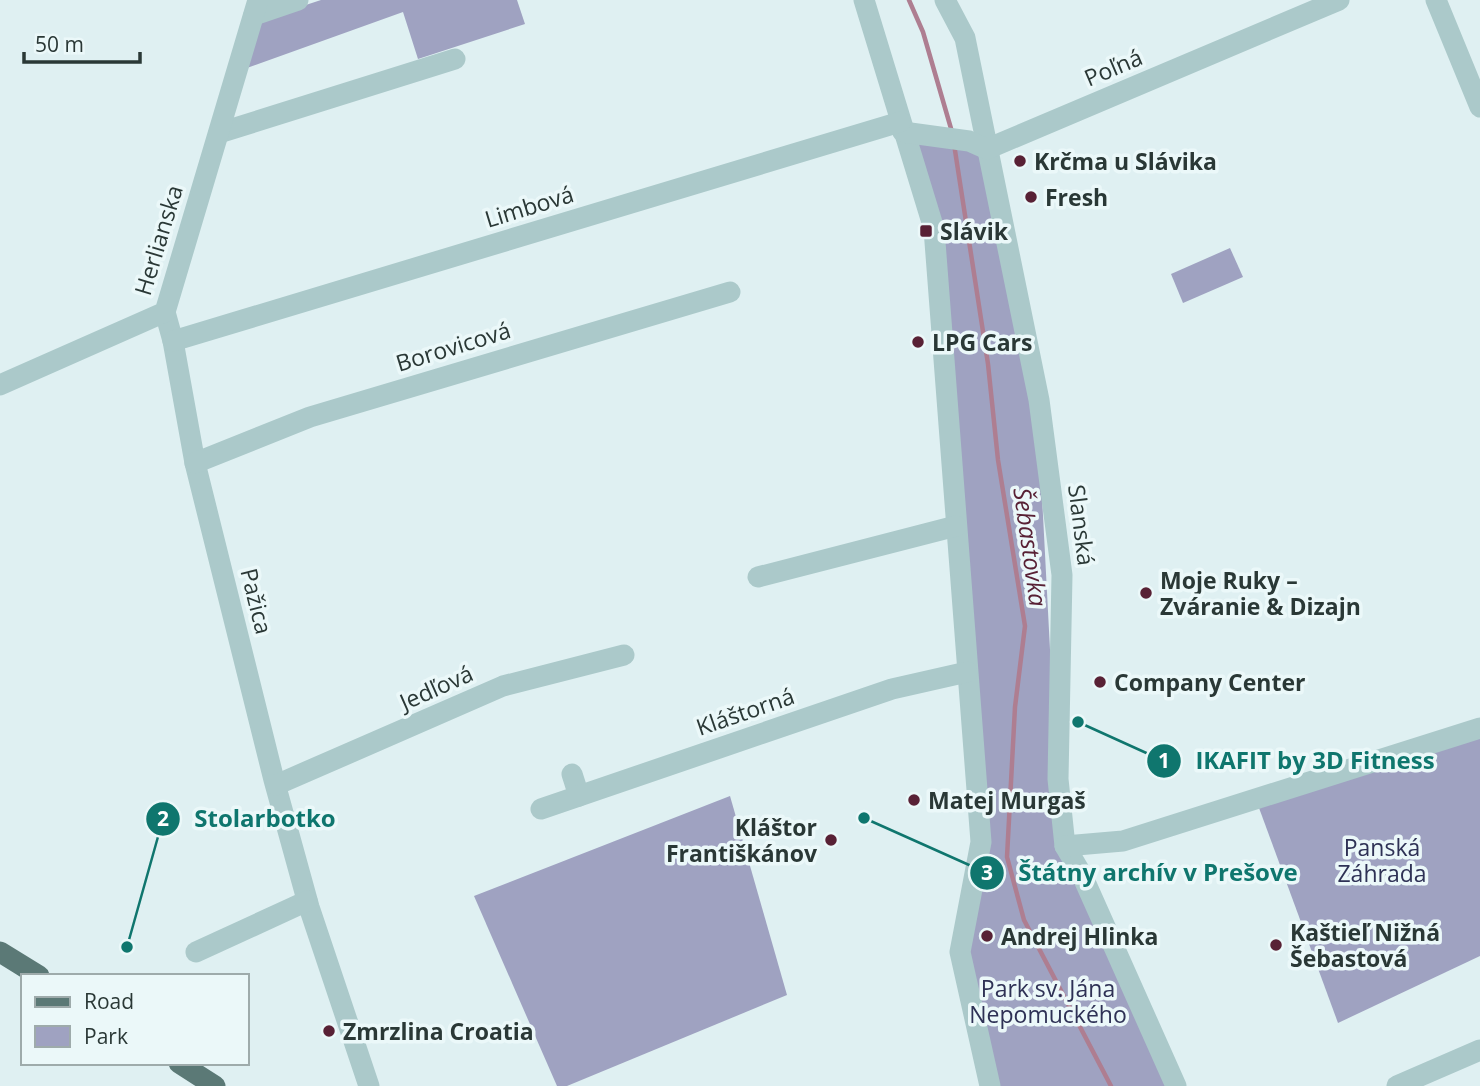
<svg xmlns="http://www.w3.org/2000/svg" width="1480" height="1086" font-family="'Open Sans',sans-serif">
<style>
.green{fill:#9fa2c1}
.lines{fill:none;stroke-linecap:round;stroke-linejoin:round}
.stream{stroke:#ae7e91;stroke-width:4.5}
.minor{stroke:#abc9ca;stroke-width:21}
.major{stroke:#5b7976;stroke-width:21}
.poi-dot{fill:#582135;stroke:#ebf8f9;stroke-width:2.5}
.labels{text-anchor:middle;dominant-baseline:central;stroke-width:7;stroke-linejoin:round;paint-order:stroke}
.street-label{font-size:23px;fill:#2a3836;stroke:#ebf8f9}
.poi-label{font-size:23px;font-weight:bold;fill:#2a3836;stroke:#ebf8f9;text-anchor:start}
.park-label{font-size:23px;fill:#2e3155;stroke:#ebf8f9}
.water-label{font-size:24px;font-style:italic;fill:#582135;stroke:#ebf8f9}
.leader{fill:none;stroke:#0f766e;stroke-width:2.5}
.callout-dot{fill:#0f766e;stroke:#ebf8f9;stroke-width:2.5}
.mark-label{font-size:21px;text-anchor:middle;font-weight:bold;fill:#fff}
.callout-label{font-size:24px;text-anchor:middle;font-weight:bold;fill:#0f766e;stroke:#ebf8f9;stroke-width:7;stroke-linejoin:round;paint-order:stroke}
</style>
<rect width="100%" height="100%" fill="#dff0f2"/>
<!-- green -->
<g class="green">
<path d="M321,0H517L525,24L418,59L403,12L230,74L242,26Z"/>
<path d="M905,136L983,146L1039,439L1060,841L1175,1086H986L964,986L981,842L940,306Z"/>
<path d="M1230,248L1243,277L1183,303L1171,274Z"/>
<path d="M1480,727V956L1338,1023L1255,797Z"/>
<path d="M730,796L787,995L567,1086H557L474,896Z"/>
</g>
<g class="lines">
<!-- stream -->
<g class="stream">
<path d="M909,0L923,32L952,132"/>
<path d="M954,144L988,364L998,460L1025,626L1015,707L1007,857L1024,920L1111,1086"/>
</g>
<!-- minor -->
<g class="minor">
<path d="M864,0L934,229L981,842L960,952L990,1086"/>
<path d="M945,0L965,38L1039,400L1062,575L1058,779L1065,846L1082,875L1176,1086"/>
<path d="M1436,0L1480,107"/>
<path d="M254,15L298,0"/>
<path d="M903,132L969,141L987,149L1339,0"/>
<path d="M219,133L455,59"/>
<path d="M165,312L173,341L195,463L274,780L309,907L369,1086"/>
<path d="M173,341L900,122"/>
<path d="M0,385L165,312L258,0"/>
<path d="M195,463L310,417L730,292"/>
<path d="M758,577L956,526"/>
<path d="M572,774L579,796"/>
<path d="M276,785L503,686L624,655"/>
<path d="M541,809L892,689L967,672"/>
<path d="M1065,846L1123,841L1480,728"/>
<path d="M196,952L307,901"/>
<path d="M1397,1086L1480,1050"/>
</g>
<!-- major -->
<g class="major">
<path d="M0,952L39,976"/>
<path d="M179,1063L215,1086"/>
</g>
</g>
<!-- markers -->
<g class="poi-dot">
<circle cx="1020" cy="161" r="7"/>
<circle cx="1031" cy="197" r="7"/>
<rect x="919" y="224" width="14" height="14" rx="3.5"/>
<circle cx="918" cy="342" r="7"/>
<circle cx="1146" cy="593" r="7"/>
<circle cx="1100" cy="682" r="7"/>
<circle cx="914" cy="800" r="7"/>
<circle cx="831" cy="840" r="7"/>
<circle cx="987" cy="936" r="7"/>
<circle cx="1276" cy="945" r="7"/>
<circle cx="329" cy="1031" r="7"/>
</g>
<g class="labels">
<!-- street labels -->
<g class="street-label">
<text transform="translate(1113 67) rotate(-23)">Poľná</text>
<text transform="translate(529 206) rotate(-17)">Limbová</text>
<text transform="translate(158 240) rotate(-73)">Herlianska</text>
<text transform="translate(453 346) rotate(-17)">Borovicová</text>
<text transform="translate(1082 525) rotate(83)">Slanská</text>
<text transform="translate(257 601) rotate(76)">Pažica</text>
<text transform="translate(436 687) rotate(-24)">Jedľová</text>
<text transform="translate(745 711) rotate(-19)">Kláštorná</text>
</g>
<!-- poi labels -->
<g class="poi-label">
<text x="1034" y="161">Krčma u Slávika</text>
<text x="1045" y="197">Fresh</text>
<text x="940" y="231">Slávik</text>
<text x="932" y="342">LPG Cars</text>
<text x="1160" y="580">Moje Ruky –<tspan x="1160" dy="26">Zváranie &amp; Dizajn</tspan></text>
<text x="1114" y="682">Company Center</text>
<text x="928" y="800">Matej Murgaš</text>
<text x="817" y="827" text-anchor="end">Kláštor<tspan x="817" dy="26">Františkánov</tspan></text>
<text x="1290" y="932">Kaštieľ Nižná<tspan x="1290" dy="26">Šebastová</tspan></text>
<text x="1001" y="936">Andrej Hlinka</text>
<text x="343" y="1031">Zmrzlina Croatia</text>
</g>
<!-- park labels -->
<g class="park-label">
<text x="1382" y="847">Panská<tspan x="1382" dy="26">Záhrada</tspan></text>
<text x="1048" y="988">Park sv. Jána<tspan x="1048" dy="26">Nepomuckého</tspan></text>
</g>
<!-- water labels -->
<g class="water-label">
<text transform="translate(1031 547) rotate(82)">Šebastovka</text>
</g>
</g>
<!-- callouts -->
<path class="leader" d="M1078 722L1164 761M127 947L163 819M864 818L987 873"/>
<g class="callout-dot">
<circle cx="1078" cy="722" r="7"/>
<circle cx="127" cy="947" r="7"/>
<circle cx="864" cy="818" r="7"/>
<circle cx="1164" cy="761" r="18"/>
<circle cx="163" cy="819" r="18"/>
<circle cx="987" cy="873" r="18"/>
</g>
<g class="mark-label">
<text x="1164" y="768">1</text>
<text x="163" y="826">2</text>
<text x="987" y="880">3</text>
</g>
<g class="callout-label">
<text x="1315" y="769">IKAFIT by 3D Fitness</text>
<text x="265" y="827">Stolarbotko</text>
<text x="1158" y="881">Štátny archív v Prešove</text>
</g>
<!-- legend -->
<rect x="21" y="974" width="228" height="91" fill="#ebf8f9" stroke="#9eabab" stroke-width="2"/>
<rect x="35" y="997" width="35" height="10" fill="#5b7976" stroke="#9eabab" stroke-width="2"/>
<text x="84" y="1009" font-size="21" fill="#2a3836">Road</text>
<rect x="35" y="1026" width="35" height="21" fill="#9fa2c1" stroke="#9eabab" stroke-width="2"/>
<text x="84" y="1044" font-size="21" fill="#2a3836">Park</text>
<!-- scale -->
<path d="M24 52v10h116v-10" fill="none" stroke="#2a3836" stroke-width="3.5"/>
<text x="35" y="52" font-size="21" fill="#2a3836" stroke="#ebf8f9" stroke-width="5" paint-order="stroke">50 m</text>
</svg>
